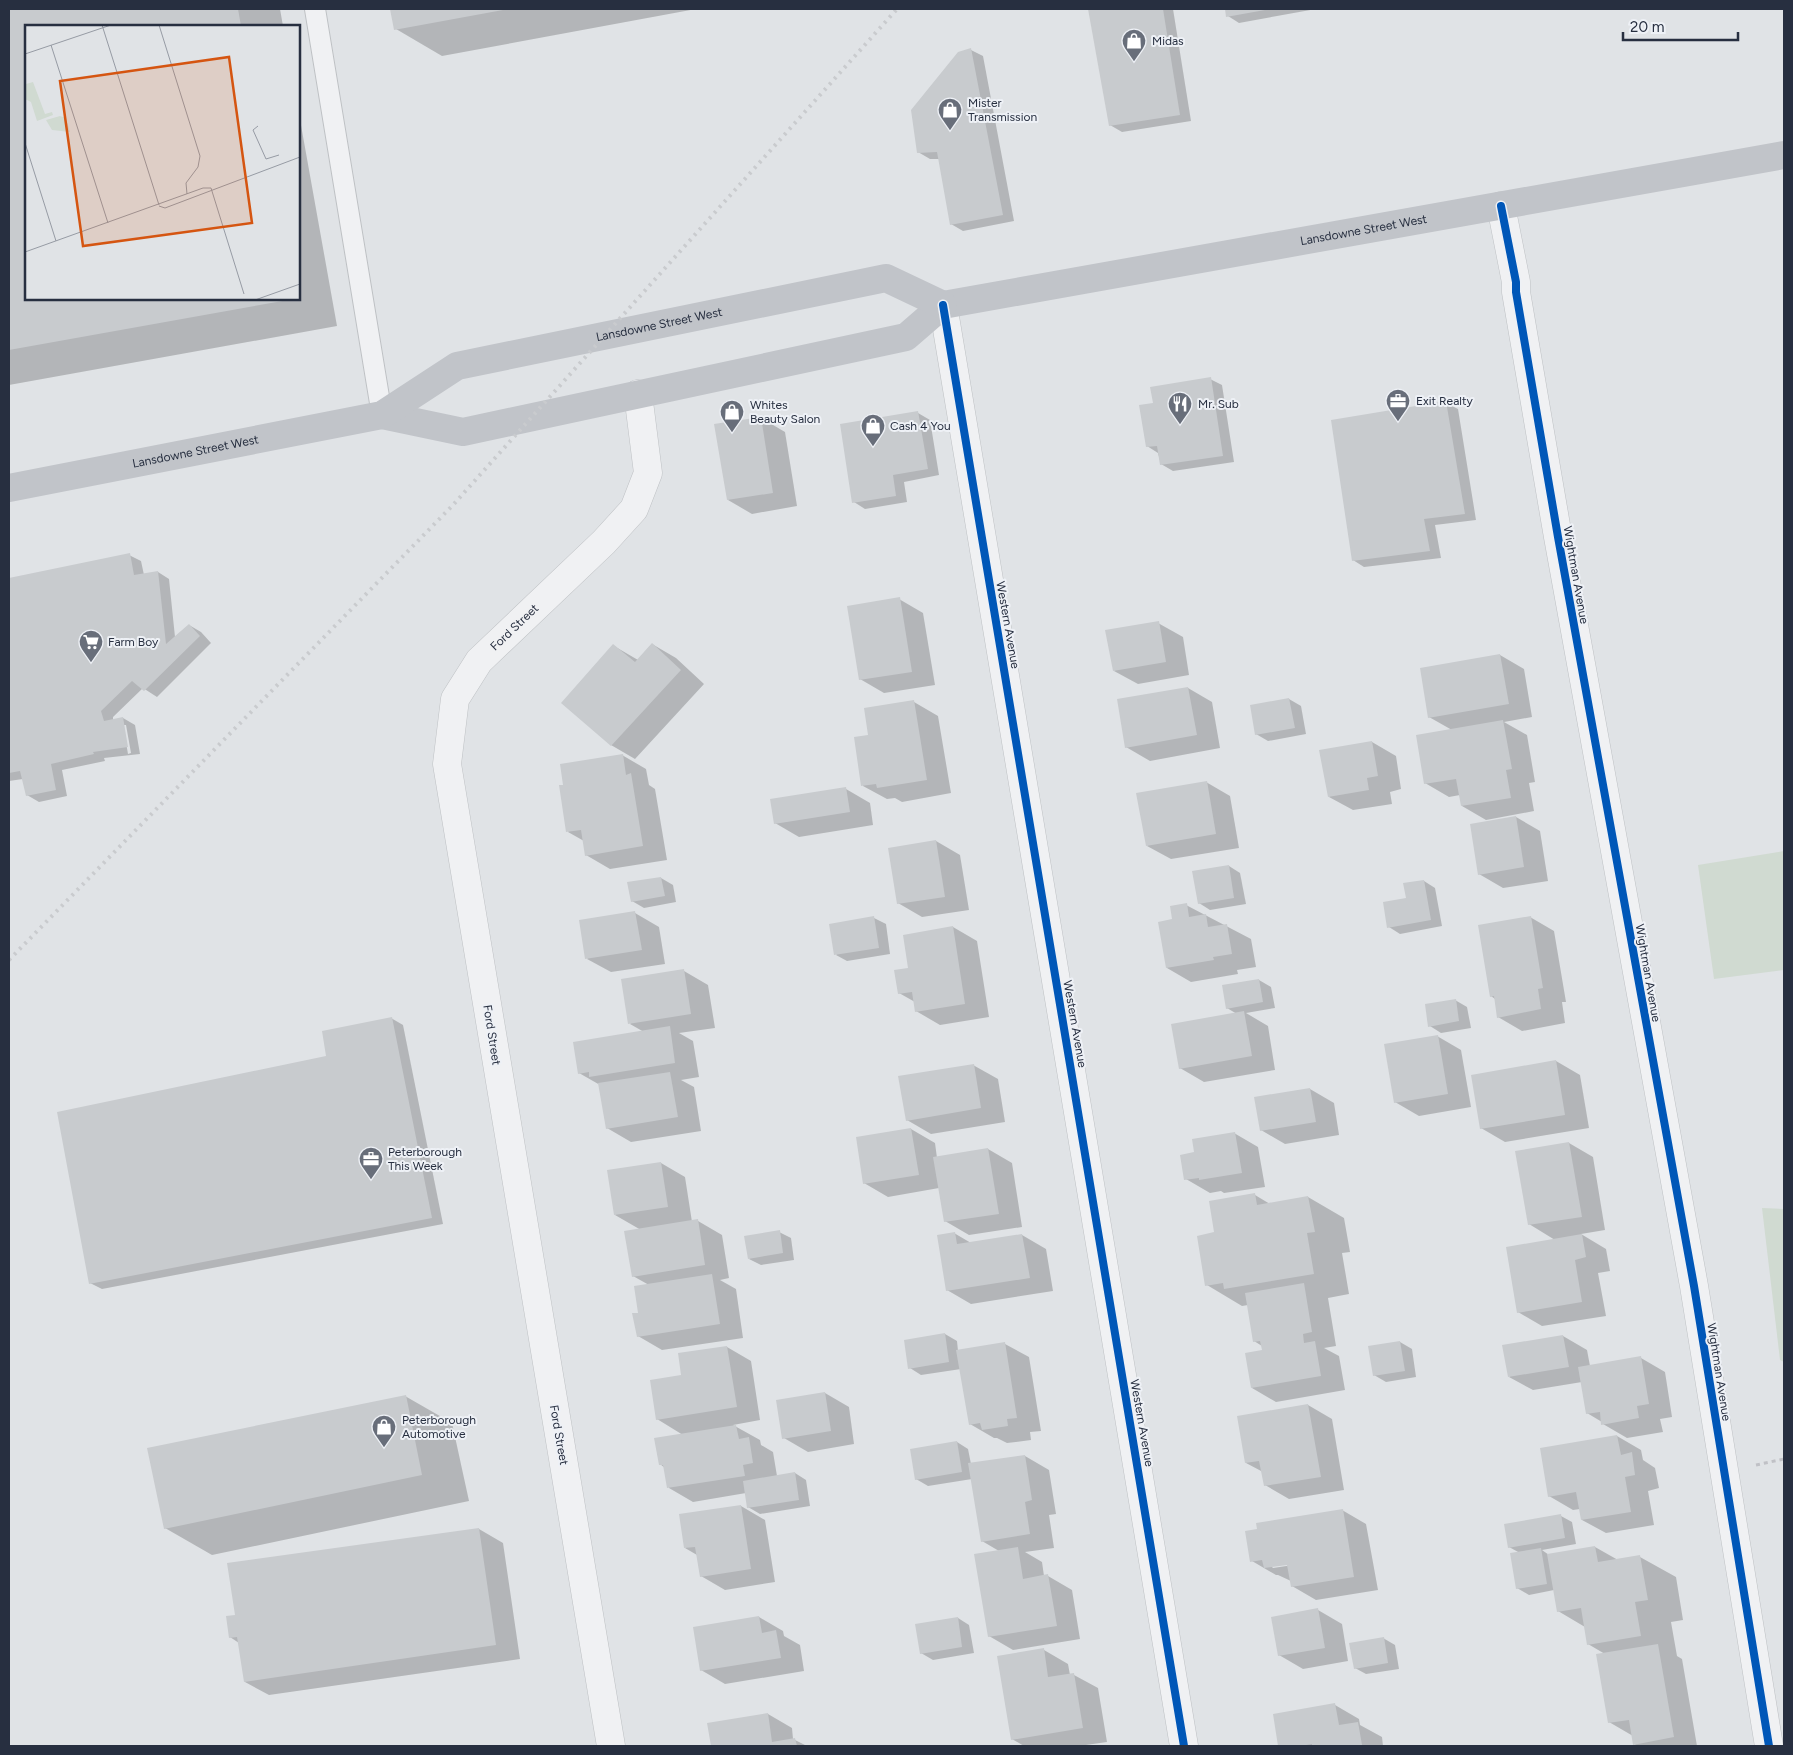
<svg xmlns="http://www.w3.org/2000/svg" width="1793" height="1755" font-family="Figtree,sans-serif">
<style>
.green{fill:#d0dad1}
.shadow{fill:#0003;fill-rule:evenodd}
.building{fill:#c8cbce}
.lines{fill:none;stroke-linecap:round;stroke-linejoin:round}
.lane-casing{stroke:#bec1c4;stroke-width:22}
.street-casing{stroke:#bec1c4;stroke-width:29}
.path{stroke:#c0c1c6;stroke-width:3;stroke-dasharray:4 4;stroke-linecap:butt}
.lane{stroke:#f0f1f3;stroke-width:20}
.street{stroke:#f0f1f3;stroke-width:28}
.secondary{stroke:#c1c4c9;stroke-width:28}
.rail{stroke:#c9cbce;stroke-width:4;stroke-dasharray:2.5 5;stroke-linecap:butt}
.cycleway-casing{stroke:#eef1f6;stroke-width:11}
.cycleway{stroke:#0057b8;stroke-width:8}
.labels{text-anchor:middle;dominant-baseline:central;stroke-width:4;stroke-linejoin:round;paint-order:stroke}
.poi-label{font-size:12px;fill:#272f40;stroke:#eef1f6;text-anchor:start}
.street-label{font-size:12px;fill:#272f40;stroke:#eef1f6}
.inset-road{fill:none;stroke:#969ba4;stroke-width:1}
.view{fill:#d55511;fill-opacity:0.15;stroke:#d55511;stroke-width:2.5}
.inset-edge{fill:none;stroke:#272f40;stroke-width:2.5}
</style>
<rect width="100%" height="100%" fill="#e0e3e6"/>
<!-- green -->
<g class="green">
<path d="M1784,851V970L1714,979L1698,865Z"/>
<path d="M1762,1208L1784,1209V1362L1780,1360Z"/>
</g>
<!-- shadow -->
<g class="shadow">
<path d="M9,9H280L283,26H26V299H299V114L337,326L9,385Z"/>
<path d="M391,9H696L442,56L396,29Z"/>
<path d="M1089,9H1173L1191,121L1122,132L1110,125Z"/>
<path d="M1226,9H1316L1239,23L1228,16Z"/>
<path d="M971,50L983,56L1014,221L963,231L951,224L939,159H930L918,152Z"/>
<path d="M1210,379L1222,385L1234,462L1173,471L1161,464L1158,453L1147,446L1154,404Z"/>
<path d="M1446,403L1458,409L1476,520L1435,525L1441,558L1364,567L1353,560Z"/>
<path d="M918,413L930,420L939,475L904,482L907,502L865,509L854,502Z"/>
<path d="M761,418L785,432L797,506L752,514L728,500Z"/>
<path d="M129,555L141,561L144,575L158,572L169,579L175,637L189,625L201,632L211,643L157,697L143,688L113,717V720L123,718L135,725L140,754L104,758L105,761L62,770L67,796L39,802L27,795L23,779L9,781V579ZM123,725H126L131,753L128,754Z"/>
<path d="M899,599L923,613L935,685L884,693L860,679Z"/>
<path d="M1158,623L1183,637L1189,675L1138,684L1114,671Z"/>
<path d="M652,644L676,658L704,684L635,759L611,745L614,646L638,660Z"/>
<path d="M1500,655L1524,669L1532,717L1504,722L1527,735L1535,782L1529,783L1534,811L1486,820L1462,806L1460,795L1449,797L1425,783L1452,730L1429,717Z"/>
<path d="M1188,688L1212,702L1220,748L1150,761L1126,747Z"/>
<path d="M1289,699L1301,706L1306,734L1268,741L1256,734Z"/>
<path d="M914,702L938,716L951,793L902,802L895,798L887,799L863,786L869,736Z"/>
<path d="M1372,742L1396,756L1401,789L1390,792L1392,804L1353,810L1329,797Z"/>
<path d="M622,755L646,769L649,785L655,789L667,860L610,869L586,855L584,841L568,832Z"/>
<path d="M1206,782L1230,796L1239,848L1171,859L1147,846Z"/>
<path d="M846,789L870,803L873,825L799,837L775,823Z"/>
<path d="M1516,817L1540,831L1548,881L1503,888L1479,874Z"/>
<path d="M936,841L960,855L969,910L922,917L898,903Z"/>
<path d="M1229,866L1240,873L1246,904L1210,910L1199,903Z"/>
<path d="M661,878L673,885L676,902L644,908L632,901Z"/>
<path d="M1424,881L1435,888L1442,926L1400,934L1389,927L1407,900Z"/>
<path d="M1186,905L1251,939L1256,967L1237,970L1238,974L1191,982L1167,968L1174,920Z"/>
<path d="M635,913L659,927L665,964L611,972L587,959Z"/>
<path d="M1530,917L1554,931L1566,1002H1562L1565,1023L1522,1031L1498,1017L1495,999L1491,996Z"/>
<path d="M874,918L886,924L890,954L847,961L836,955Z"/>
<path d="M953,927L977,941L989,1017L940,1025L916,1011L915,1002L899,993L909,969Z"/>
<path d="M684,971L708,985L715,1028L679,1033L693,1041L699,1077L681,1080L694,1087L701,1131L631,1142L607,1128L600,1085L579,1073L644,1032L630,1024Z"/>
<path d="M1259,980L1271,987L1275,1008L1246,1013L1268,1026L1275,1070L1204,1082L1180,1068L1237,1014L1227,1008Z"/>
<path d="M1455,1000L1467,1007L1471,1028L1441,1033L1430,1026Z"/>
<path d="M391,1018L403,1025L443,1224L102,1289L90,1283L328,1057Z"/>
<path d="M1437,1036L1461,1050L1471,1107L1419,1116L1395,1102Z"/>
<path d="M1556,1061L1580,1075L1589,1128L1505,1142L1481,1128Z"/>
<path d="M973,1065L998,1079L1005,1122L931,1134L907,1120Z"/>
<path d="M1310,1089L1334,1103L1339,1135L1285,1144L1261,1130Z"/>
<path d="M911,1129L935,1143L937,1158L988,1149L1012,1163L1022,1227L969,1235L945,1221L939,1188L888,1197L864,1183Z"/>
<path d="M1234,1133L1258,1147L1265,1187L1224,1193L1221,1191L1210,1193L1186,1179L1196,1154Z"/>
<path d="M1569,1143L1593,1157L1605,1230L1581,1234L1606,1249L1610,1271L1598,1273L1606,1316L1542,1326L1518,1312L1555,1240L1529,1224Z"/>
<path d="M661,1163L685,1177L692,1222L698,1221L722,1235L729,1278L720,1280L736,1289L743,1338L662,1350L638,1336L640,1314L649,1285L633,1276L641,1230L615,1215Z"/>
<path d="M1255,1195L1270,1204L1308,1197L1344,1218L1350,1252L1342,1253L1349,1294L1328,1298L1336,1346L1324,1348L1339,1356L1345,1390L1276,1402L1252,1388L1263,1351L1262,1346L1254,1341L1248,1305L1242,1306L1207,1285L1216,1233Z"/>
<path d="M779,1232L791,1238L794,1260L761,1265L749,1259Z"/>
<path d="M954,1233L971,1243L1022,1235L1046,1249L1053,1291L971,1304L947,1290Z"/>
<path d="M945,1334L957,1341L958,1351L1005,1344L1029,1357L1041,1431L1030,1432L1031,1440L1007,1443L997,1438H994L970,1424L961,1369L921,1375L910,1368Z"/>
<path d="M1563,1336L1587,1350L1590,1366L1641,1358L1665,1372L1672,1417L1660,1419L1663,1432L1627,1438L1603,1424L1602,1422L1587,1413L1582,1382L1533,1390L1509,1377Z"/>
<path d="M1400,1342L1412,1349L1416,1377L1386,1382L1374,1375Z"/>
<path d="M727,1347L751,1361L760,1420L733,1425L760,1440L761,1445L773,1452L777,1476L795,1473L806,1480L810,1506L760,1514L748,1507L746,1493L693,1502L669,1488L665,1468L660,1464L683,1435L657,1419L683,1376Z"/>
<path d="M825,1393L849,1407L854,1444L808,1452L784,1438Z"/>
<path d="M405,1396L452,1423L469,1501L212,1555L165,1528Z"/>
<path d="M1308,1405L1332,1419L1344,1490L1289,1499L1265,1485L1263,1472L1246,1463L1238,1417Z"/>
<path d="M1617,1436L1641,1450L1643,1460L1655,1468L1659,1488L1648,1491L1654,1525L1606,1533L1582,1520L1580,1509L1573,1510L1549,1496Z"/>
<path d="M957,1442L968,1449L971,1464L1025,1456L1049,1470L1056,1514L1049,1515L1054,1548L1025,1552L1042,1562L1044,1576H1048L1072,1590L1080,1639L1013,1650L989,1636L999,1551L982,1541L972,1479L928,1486L916,1479Z"/>
<path d="M741,1506L765,1520L775,1582L725,1590L701,1576L697,1555L685,1548Z"/>
<path d="M1342,1510L1366,1524L1378,1590L1316,1600L1292,1586L1291,1581L1278,1575H1276L1252,1561ZM1293,1562V1565L1273,1568L1271,1566Z"/>
<path d="M1561,1516L1572,1522L1576,1544L1542,1550L1549,1555L1595,1547L1618,1560L1640,1557L1676,1577L1683,1620L1671,1622L1677,1656L1682,1659L1697,1746H1638L1634,1744L1633,1736L1609,1722L1605,1654L1588,1644L1585,1627L1558,1611L1554,1590L1529,1595L1517,1588L1520,1553L1509,1547Z"/>
<path d="M479,1529L503,1543L520,1659L269,1695L245,1682L239,1643L230,1637L236,1616Z"/>
<path d="M1318,1610L1342,1624L1348,1661L1303,1669L1279,1655Z"/>
<path d="M759,1617L783,1631L784,1636L800,1645L804,1671L725,1684L701,1670Z"/>
<path d="M958,1618L969,1625L974,1653L933,1660L921,1653Z"/>
<path d="M1383,1638L1395,1645L1399,1669L1366,1674L1355,1668Z"/>
<path d="M1044,1650L1068,1664L1070,1675H1074L1098,1688L1107,1742L1079,1746H1024L1012,1739Z"/>
<path d="M1335,1705L1359,1719L1360,1725L1382,1737L1383,1746H1280L1274,1715Z"/>
<path d="M768,1714L792,1728L793,1739L807,1746H712L708,1724Z"/>
</g>
<!-- building -->
<g class="building">
<path d="M9,9H238L241,26H26V299L288,300L9,350Z"/>
<path d="M390,9H503V10L394,30Z"/>
<path d="M1088,9H1163L1180,115L1109,126Z"/>
<path d="M1225,9H1265V10L1226,17Z"/>
<path d="M971,48L1003,215L950,225L937,152L917,153L911,110L958,52Z"/>
<path d="M1211,377L1223,456L1160,465L1157,446L1146,447L1139,405L1153,403L1150,387Z"/>
<path d="M1446,401L1465,514L1424,519L1430,551L1352,561L1331,420Z"/>
<path d="M918,411L928,469L893,475L896,496L852,503L840,424Z"/>
<path d="M761,417L773,493L727,500L714,424Z"/>
<path d="M130,553L134,575L158,571L166,644L189,624L200,636L144,691L132,681L101,711L104,721L123,717L128,747L93,752L94,754L51,764L56,790L26,796L20,771L9,773V578Z"/>
<path d="M900,597L912,672L859,680L847,606Z"/>
<path d="M1159,621L1166,662L1113,671L1105,630Z"/>
<path d="M652,643L681,670L611,746L561,703L613,644L635,662Z"/>
<path d="M1500,654L1509,704L1428,718L1420,668Z"/>
<path d="M1188,687L1197,735L1125,748L1117,699Z"/>
<path d="M1289,698L1295,728L1255,735L1250,705Z"/>
<path d="M914,700L927,780L877,788L876,784L861,786L854,737L868,735L864,708Z"/>
<path d="M1503,720L1512,769L1506,770L1511,798L1461,806L1456,779L1424,784L1416,735Z"/>
<path d="M1372,741L1378,776L1367,778L1369,790L1328,797L1319,750Z"/>
<path d="M623,754L626,775L631,773L643,846L585,856L581,830L566,832L559,785H563L560,764Z"/>
<path d="M1207,781L1216,834L1146,846L1136,793Z"/>
<path d="M846,787L850,812L774,824L770,799Z"/>
<path d="M1516,816L1524,867L1478,875L1470,824Z"/>
<path d="M936,840L945,897L897,904L888,848Z"/>
<path d="M1229,865L1234,898L1198,904L1192,871Z"/>
<path d="M661,877L665,896L631,902L627,882Z"/>
<path d="M1424,880L1431,920L1387,928L1383,902L1406,898L1403,883Z"/>
<path d="M1187,903L1189,917L1206,914L1208,927L1227,924L1232,954L1213,957L1214,960L1166,968L1158,922L1172,919L1170,906Z"/>
<path d="M635,911L642,950L585,959L579,920Z"/>
<path d="M874,916L879,948L834,955L829,924Z"/>
<path d="M1531,916L1543,988L1538,989L1541,1009L1497,1018L1494,996L1490,997L1478,925Z"/>
<path d="M953,926L965,1004L915,1012L912,992L898,994L894,970L908,968L903,935Z"/>
<path d="M684,969L691,1014L628,1024L621,979Z"/>
<path d="M1259,979L1263,1002L1226,1009L1222,985Z"/>
<path d="M1456,999L1459,1021L1428,1027L1425,1004Z"/>
<path d="M1244,1011L1252,1056L1179,1069L1171,1024Z"/>
<path d="M392,1017L432,1218L89,1284L57,1112L326,1056L322,1031Z"/>
<path d="M670,1026L675,1063L589,1077V1072L578,1074L573,1042Z"/>
<path d="M1438,1035L1448,1094L1394,1103L1384,1044Z"/>
<path d="M1556,1060L1565,1115L1480,1129L1471,1075Z"/>
<path d="M974,1064L981,1108L906,1121L898,1076Z"/>
<path d="M670,1072L678,1117L606,1129L598,1083Z"/>
<path d="M1310,1088L1316,1122L1260,1131L1254,1097Z"/>
<path d="M911,1128L919,1175L863,1184L856,1137Z"/>
<path d="M1235,1132L1242,1173L1199,1180V1178L1184,1180L1180,1155L1194,1152L1192,1139Z"/>
<path d="M1569,1142L1582,1217L1528,1225L1515,1151Z"/>
<path d="M988,1148L999,1214L944,1222L933,1157Z"/>
<path d="M661,1162L668,1207L614,1215L607,1170Z"/>
<path d="M1255,1193L1257,1205L1308,1196L1315,1232L1307,1233L1314,1274L1224,1289L1223,1283L1205,1286L1197,1236L1214,1232L1209,1201Z"/>
<path d="M698,1219L705,1265L632,1277L624,1231Z"/>
<path d="M780,1230L783,1253L748,1259L744,1236Z"/>
<path d="M955,1232L957,1244L1022,1234L1030,1278L946,1291L937,1235Z"/>
<path d="M1582,1234L1586,1257L1575,1260L1582,1302L1517,1313L1506,1247Z"/>
<path d="M712,1274L720,1324L637,1337L632,1313H638L634,1286Z"/>
<path d="M1304,1283L1312,1332L1303,1334L1304,1343L1315,1341L1321,1376L1251,1388L1245,1353L1262,1350L1260,1341L1253,1342L1245,1293Z"/>
<path d="M945,1333L949,1362L908,1369L904,1340Z"/>
<path d="M1563,1335L1569,1367L1508,1377L1502,1345Z"/>
<path d="M1400,1341L1405,1371L1373,1376L1368,1346Z"/>
<path d="M1005,1342L1017,1418L1007,1419L1008,1426L982,1430L980,1423L969,1425L956,1350Z"/>
<path d="M727,1346L737,1407L656,1420L650,1380L681,1375L678,1353Z"/>
<path d="M1641,1356L1649,1404L1637,1406L1639,1418L1601,1425L1600,1412L1586,1414L1578,1367Z"/>
<path d="M825,1392L831,1431L782,1439L776,1400Z"/>
<path d="M406,1395L422,1475L164,1529L147,1448Z"/>
<path d="M1308,1404L1321,1477L1264,1486L1259,1461L1245,1463L1237,1416Z"/>
<path d="M736,1425L739,1439L749,1437L753,1463L743,1465L745,1476L667,1488L663,1465H659L654,1438Z"/>
<path d="M1617,1435L1621,1455L1632,1452L1635,1475L1625,1477L1631,1512L1581,1520L1576,1492L1548,1497L1540,1448Z"/>
<path d="M957,1441L962,1472L915,1480L910,1449Z"/>
<path d="M1025,1455L1032,1500L1025,1502L1030,1534L981,1542L968,1463Z"/>
<path d="M795,1472L799,1500L747,1508L743,1481Z"/>
<path d="M741,1505L751,1569L700,1577L695,1547L684,1548L679,1514Z"/>
<path d="M1343,1509L1354,1577L1291,1587L1287,1565L1264,1568L1262,1560L1250,1562L1245,1531L1257,1529L1256,1523Z"/>
<path d="M1561,1514L1565,1538L1508,1548L1504,1524Z"/>
<path d="M479,1528L496,1645L244,1682L237,1637L229,1638L226,1616L235,1615L227,1563Z"/>
<path d="M1595,1546L1598,1562L1640,1555L1648,1600L1635,1602L1641,1636L1587,1645L1581,1608L1557,1612L1547,1554Z"/>
<path d="M1018,1547L1023,1579L1048,1574L1057,1626L988,1637L974,1554Z"/>
<path d="M1541,1548L1547,1584L1516,1589L1510,1553Z"/>
<path d="M1318,1608L1325,1648L1278,1656L1271,1617Z"/>
<path d="M759,1616L762,1633L776,1630L781,1658L700,1671L693,1627Z"/>
<path d="M958,1617L962,1647L920,1654L915,1624Z"/>
<path d="M1384,1637L1388,1663L1354,1669L1349,1643Z"/>
<path d="M1658,1644L1674,1737L1633,1745L1629,1720L1608,1723L1596,1654Z"/>
<path d="M1044,1648L1048,1677L1074,1673L1083,1728L1011,1740L997,1656Z"/>
<path d="M1335,1703L1339,1725L1358,1722L1362,1745L1312,1746V1744L1300,1746H1278L1273,1714Z"/>
<path d="M768,1713L772,1742L795,1738L797,1746H711L707,1723Z"/>
</g>
<g class="lines">
<defs>
<path id="lane" d="M315,9L382,415"/>
<g id="street">
<path d="M1501,206L1516,282V292L1558,537L1694,1286L1769,1746"/>
<path d="M943,305L1184,1746"/>
<path id="s1" d="M611,1746L447,764L455,699L479,661L604,542L634,509L648,473L638,394"/>
</g>
</defs>
<!-- lane casing -->
<use href="#lane" class="lane-casing"/>
<!-- street casing -->
<use href="#street" class="street-casing"/>
<!-- path -->
<path class="path" d="M1756,1465L1784,1459"/>
<!-- lane -->
<use href="#lane" class="lane"/>
<!-- street -->
<use href="#street" class="street"/>
<!-- secondary -->
<g class="secondary">
<path id="s2" d="M382,415L463,432L906,337L943,305L1784,155"/>
<path id="s3" d="M9,488L382,415L457,366L886,278L943,305"/>
</g>
<!-- rail -->
<path class="rail" d="M9,960L453,505L897,9"/>
<defs>
<g id="cycleway">
<path d="M1501,206L1516,282V292L1558,537L1694,1286L1769,1746"/>
<path d="M943,305L1184,1746"/>
</g>
</defs>
<!-- cycleway casing -->
<use href="#cycleway" class="cycleway-casing"/>
<!-- cycleway -->
<use href="#cycleway" class="cycleway"/>
</g>
<!-- icons -->
<defs>
<symbol id="shop-pin" viewBox="-11 -11 22 30"><path d="M0 17L-7.5 6A9.5 9.5 0 1 1 7.5 6Z" fill="#686e7a" stroke="#eef1f6"/><path d="M-5-2.5h2.3a2.7 3.5 0 0 1 5.4 0H5L5.5 6h-11ZM-1.5-2.5h3a1.5 2.3 0 0 0-3 0Z" fill="#fff"/></symbol>
<symbol id="office-pin" viewBox="-11 -11 22 30"><path d="M0 17L-7.5 6A9.5 9.5 0 1 1 7.5 6Z" fill="#686e7a" stroke="#eef1f6"/><path d="M-6-3h4V-5.5h4V-3h4V5H-6ZM-1-4.5V-3h2v-1.5ZM-6 0V1H6V0Z" fill="#fff"/></symbol>
<symbol id="restaurant-pin" viewBox="-11 -11 22 30"><path d="M0 17L-7.5 6A9.5 9.5 0 1 1 7.5 6Z" fill="#686e7a" stroke="#eef1f6"/><path d="M-5-6h1v4h1v-4h1v4h1v-4h1v5L-1.5 .5V6h-2V.5L-5-1ZM5-6V6H3V1.5H1.5Q1.5-4 5-6Z" fill="#fff"/></symbol>
<symbol id="supermarket-pin" viewBox="-11 -11 22 30"><path d="M0 17L-7.5 6A9.5 9.5 0 1 1 7.5 6Z" fill="#686e7a" stroke="#eef1f6"/><path d="M-6-5.5h2.5l.6 2H6L4.5 2H-2.5L-4.4-4H-6ZM-1.5 3.2a1.3 1.3 0 1 0 .1 0ZM3 3.2a1.3 1.3 0 1 0 .1 0Z" fill="#fff"/></symbol>
</defs>
<g fill-rule="evenodd">
<use href="#shop-pin" x="1120" y="27" width="28" height="38"/>
<use href="#shop-pin" x="936" y="96" width="28" height="38"/>
<use href="#office-pin" x="1384" y="387" width="28" height="38"/>
<use href="#restaurant-pin" x="1166" y="390" width="28" height="38"/>
<use href="#shop-pin" x="718" y="398" width="28" height="38"/>
<use href="#shop-pin" x="859" y="412" width="28" height="38"/>
<use href="#supermarket-pin" x="77" y="628" width="28" height="38"/>
<use href="#office-pin" x="357" y="1145" width="28" height="38"/>
<use href="#shop-pin" x="370" y="1413" width="28" height="38"/>
</g>
<g class="labels">
<!-- poi labels -->
<g class="poi-label">
<text x="1152" y="41">Midas</text>
<text x="968" y="103">Mister<tspan x="968" dy="14">Transmission</tspan></text>
<text x="1416" y="401">Exit Realty</text>
<text x="1198" y="404">Mr. Sub</text>
<text x="750" y="405">Whites<tspan x="750" dy="14">Beauty Salon</tspan></text>
<text x="890" y="426">Cash 4 You</text>
<text x="108" y="642">Farm Boy</text>
<text x="388" y="1152">Peterborough<tspan x="388" dy="14">This Week</tspan></text>
<text x="402" y="1420">Peterborough<tspan x="402" dy="14">Automotive</tspan></text>
</g>
<!-- street labels -->
<g class="street-label">
<text stroke="none"><textPath href="#s2" startOffset="1012">Lansdowne Street West</textPath></text>
<text stroke="none"><textPath href="#s3" startOffset="676">Lansdowne Street West</textPath></text>
<text stroke="none"><textPath href="#s3" startOffset="190">Lansdowne Street West</textPath></text>
<text transform="translate(1576 575) rotate(80)">Wightman Avenue</text>
<text transform="translate(1008 625) rotate(80)">Western Avenue</text>
<text stroke="none"><textPath href="#s1" startOffset="1155">Ford Street</textPath></text>
<text transform="translate(1648 973) rotate(80)">Wightman Avenue</text>
<text transform="translate(1075 1024) rotate(80)">Western Avenue</text>
<text transform="translate(492 1035) rotate(81)">Ford Street</text>
<text transform="translate(1719 1372) rotate(81)">Wightman Avenue</text>
<text transform="translate(1142 1423) rotate(80)">Western Avenue</text>
<text transform="translate(559 1435) rotate(80)">Ford Street</text>
</g>
</g>
<!-- overview -->
<g transform="translate(25 25)">
<rect width="275" height="275" fill="#e0e3e6"/>
<path d="M8,57L20,89L27,87L28,90L12,96L6,77L0,74L1,59ZM35,91L41,93L45,107L27,105L21,95Z" fill="#d0dad1"/>
<path class="inset-road" d="M77,0L134,180M134,0L175,131L173,142L161,158L162,169M26,20L83,198M0,29L86,0M233,101L228,105L241,134L254,130M0,118L31,216M186,163L219,269M134,181L140,183L275,132M0,227L178,163H186M230,275L275,259"/>
<path class="view" d="M204,32L227,198L58,221L35,56Z"/>
<rect width="275" height="275" class="inset-edge"/>
</g>
<!-- border -->
<rect width="1793" height="1755" fill="none" stroke="#272f40" stroke-width="20"/>
<!-- scale -->
<path d="M1623 32v8h115v-8" fill="none" stroke="#272f40" stroke-width="2.5"/>
<text x="1630" y="32" font-size="15" fill="#272f40" stroke="#eef1f6" stroke-width="4" paint-order="stroke">20 m</text>
</svg>
